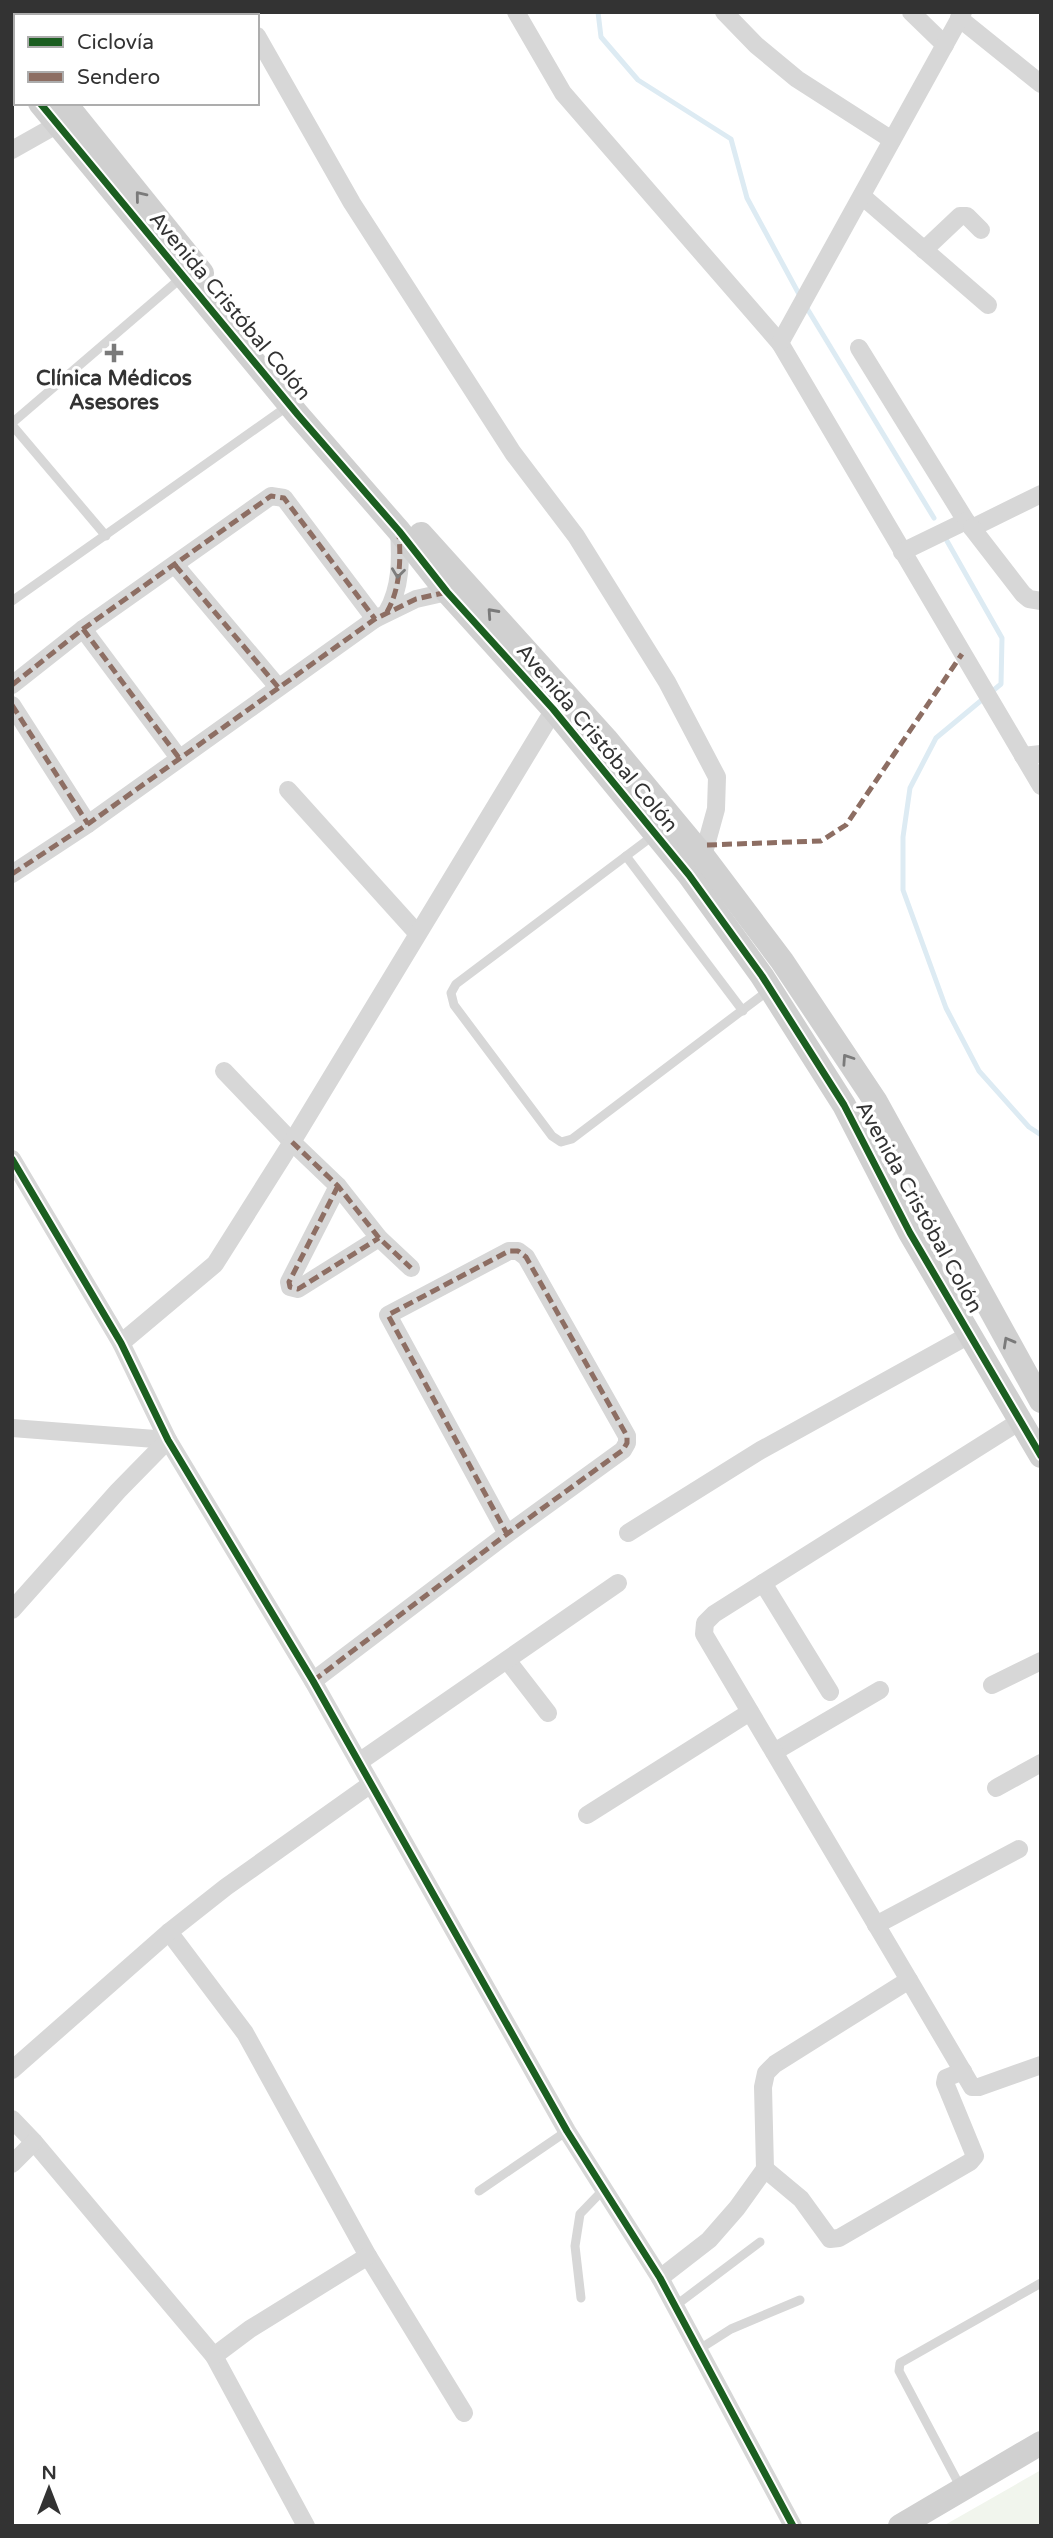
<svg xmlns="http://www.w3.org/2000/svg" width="1053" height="2538" font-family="'Varela Round',sans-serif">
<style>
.green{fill:#f1f5ed}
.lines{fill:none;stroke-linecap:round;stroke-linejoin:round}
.stream{stroke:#ddebf3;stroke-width:5}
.lane{stroke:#d7d7d7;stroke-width:9}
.street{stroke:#d7d7d7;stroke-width:18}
.secondary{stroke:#d0d0d0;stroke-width:24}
.quiet{stroke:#8d6e63;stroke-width:5;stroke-dasharray:10 5;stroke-linecap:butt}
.cycleway-casing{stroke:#fff;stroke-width:11}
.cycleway{stroke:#1b5e20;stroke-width:7}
.oneway{stroke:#7a7a7a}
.oneway2{stroke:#7d7d7d}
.poi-dot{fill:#7a7a7a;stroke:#fff;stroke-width:2.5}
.labels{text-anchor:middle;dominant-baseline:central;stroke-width:7;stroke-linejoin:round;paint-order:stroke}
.street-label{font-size:21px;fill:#333;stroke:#fff}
.poi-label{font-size:21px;font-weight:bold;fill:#333;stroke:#fff}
</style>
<rect width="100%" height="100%" fill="#fff"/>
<!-- green -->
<path class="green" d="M1041,2470V2526H943Z"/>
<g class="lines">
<!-- stream -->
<g class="stream">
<path d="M598,12L601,37L638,80L731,139L747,198L800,296"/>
<path d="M805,305L934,518"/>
<path d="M947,541L1002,638L1001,684L936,738L910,788L903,837V890L946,1008L979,1071L1029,1127L1041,1135"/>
</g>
<!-- lane -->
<g class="lane">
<path d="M12,423L181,278"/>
<path d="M12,425L106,536"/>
<path d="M12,601L288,406"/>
<path d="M654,835L456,984L451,993L454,1005L552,1136L561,1142L572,1139L769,990"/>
<path d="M626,856L743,1011"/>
<path d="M479,2191L567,2131"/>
<path d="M581,2298L575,2246L580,2214L604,2189"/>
<path d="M675,2306L760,2242"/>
<path d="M698,2350L731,2329L800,2300"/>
<path d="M961,2488L899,2371L900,2363L1041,2283"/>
</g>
<!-- street -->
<g class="street">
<path d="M244,12L246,16"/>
<path d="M516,12L563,93L780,343L1041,786"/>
<path d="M724,12L756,45L797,79L892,140"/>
<path d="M911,12L945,45"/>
<path d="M959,18L1041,84"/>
<path d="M257,36L352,203L513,453L576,536L667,682L717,777L716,809L703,856"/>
<path d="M12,150L67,119"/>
<path d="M862,196L988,305"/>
<path d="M924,250L960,216H967L981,230"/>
<path d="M780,343L963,12"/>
<path d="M859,348L966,521L902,552"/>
<path d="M966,521L972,528L1041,494"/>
<path d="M972,528L1023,594L1029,599L1041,601"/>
<path d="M175,565L278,687"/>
<path d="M387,612C401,588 401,559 399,531"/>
<path d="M83,629L179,758"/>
<path d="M12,685L83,629L271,496L284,498L375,619"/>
<path d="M12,705L88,824"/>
<path d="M1023,756L1041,754"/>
<path d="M288,790L417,933"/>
<path d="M12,874L88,824L375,619L416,599L447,592"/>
<path d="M224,1071L292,1142L338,1186L379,1238L411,1268"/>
<path d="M12,1159L121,1343L168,1440L313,1681L567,2131L660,2278L793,2526"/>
<path d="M338,1186L289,1282L290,1287L298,1289L379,1238"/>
<path d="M121,1343L215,1264L292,1142L558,703"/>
<path d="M12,1428L168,1440"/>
<path d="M628,1533L761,1450L969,1335"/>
<path d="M763,1583L830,1692"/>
<path d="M12,1610L118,1491L168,1440"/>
<path d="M507,1660L548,1713"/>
<path d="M313,1681L507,1534L623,1450L627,1443V1436L526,1257L518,1251H509L388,1315L507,1534"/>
<path d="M992,1685L1041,1661"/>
<path d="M774,1752L880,1690"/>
<path d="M359,1762L618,1583"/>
<path d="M996,1788L1041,1763"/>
<path d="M587,1815L750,1712"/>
<path d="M876,1925L1019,1849"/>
<path d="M169,1932L245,2033L368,2256L464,2413"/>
<path d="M909,1980L972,2087H979L1041,2065"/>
<path d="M12,2070L169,1932L226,1887L371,1784"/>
<path d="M12,2119L34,2142L214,2356L306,2526"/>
<path d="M12,2164L34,2142"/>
<path d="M765,2169L801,2199L830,2239L839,2238L970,2162L975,2156L945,2083L946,2078L963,2071"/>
<path d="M660,2278L709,2240L737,2208L765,2169L763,2087L766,2073L775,2064L909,1980L704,1634L705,1623L714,1614L1020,1421"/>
<path d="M214,2356L250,2329L368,2256"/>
</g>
<!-- secondary -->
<g class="secondary">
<path d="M12,37L16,42"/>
<path d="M12,69L16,73"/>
<path d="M40,103L298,415L399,531L447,592L553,709L689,875L762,976L844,1105L910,1233L1041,1456"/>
<path d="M65,103L202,273"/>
<path d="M421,534L606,739L703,856L782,961L876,1102L1041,1401"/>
<path d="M900,2526L1041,2443"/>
</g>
<!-- quiet -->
<g class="quiet">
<path d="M175,565L278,687"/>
<path d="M387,612C400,589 401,561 399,534"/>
<path d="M83,629L179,758"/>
<path d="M12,685L83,629L271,496L284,498L375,619"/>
<path d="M12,705L88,824"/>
<path d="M707,845L821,841L846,825L962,654"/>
<path d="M12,874L88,824L375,619L416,599L447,592"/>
<path d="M292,1142L338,1186L379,1238L411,1268"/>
<path d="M338,1186L289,1282L290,1287L298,1289L379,1238"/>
<path d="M313,1681L507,1534L623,1450L627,1443V1436L526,1257L518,1251H509L388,1315L507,1534"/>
</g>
<defs>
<g id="cycleway">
<path d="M40,103L298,415L399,531L447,592L553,709L689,875L762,976L844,1105L910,1233L1041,1456"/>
<path d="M12,1159L121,1343L168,1440L313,1681L567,2131L660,2278L793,2526"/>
</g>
</defs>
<!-- cycleway casing -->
<use href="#cycleway" class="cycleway-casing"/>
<!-- cycleway -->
<use href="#cycleway" class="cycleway"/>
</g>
<!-- one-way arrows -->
<defs><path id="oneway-chevron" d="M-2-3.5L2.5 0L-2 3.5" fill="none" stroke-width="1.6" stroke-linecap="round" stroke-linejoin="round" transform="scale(1.75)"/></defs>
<g class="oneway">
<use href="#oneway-chevron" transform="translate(140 196) rotate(-129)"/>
<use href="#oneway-chevron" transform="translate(492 613) rotate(-132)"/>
<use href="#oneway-chevron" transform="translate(847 1059) rotate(-124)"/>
<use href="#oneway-chevron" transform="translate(1008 1342) rotate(-119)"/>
</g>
<use class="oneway2" href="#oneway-chevron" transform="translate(398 573) rotate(97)"/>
<!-- markers -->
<path class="poi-dot" d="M110.5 342.5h7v7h7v7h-7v7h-7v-7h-7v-7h7z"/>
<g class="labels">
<!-- street labels -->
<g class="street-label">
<text transform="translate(230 306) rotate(50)">Avenida Cristóbal Colón</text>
<text transform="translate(597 738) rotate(50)">Avenida Cristóbal Colón</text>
<text transform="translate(919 1207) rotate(61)">Avenida Cristóbal Colón</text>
</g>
<!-- poi labels -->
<g class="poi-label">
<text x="114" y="378">Clínica Médicos<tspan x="114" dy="24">Asesores</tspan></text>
</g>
</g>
<!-- border -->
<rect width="1053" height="2538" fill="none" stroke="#333333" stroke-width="28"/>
<!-- legend -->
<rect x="14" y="14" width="245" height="91" fill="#ffffff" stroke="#adadad" stroke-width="2"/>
<rect x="28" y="37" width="35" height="10" fill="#1b5e20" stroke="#adadad" stroke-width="2"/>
<text x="77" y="49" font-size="21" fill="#333333">Ciclovía</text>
<rect x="28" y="72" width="35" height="10" fill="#8d6e63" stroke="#adadad" stroke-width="2"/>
<text x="77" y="84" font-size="21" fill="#333333">Sendero</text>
<!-- north arrow -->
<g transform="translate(49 2489)" stroke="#ffffff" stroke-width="5" paint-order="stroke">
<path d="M0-5L12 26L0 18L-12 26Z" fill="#333333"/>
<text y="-10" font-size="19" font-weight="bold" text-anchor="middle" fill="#333333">N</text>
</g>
</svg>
